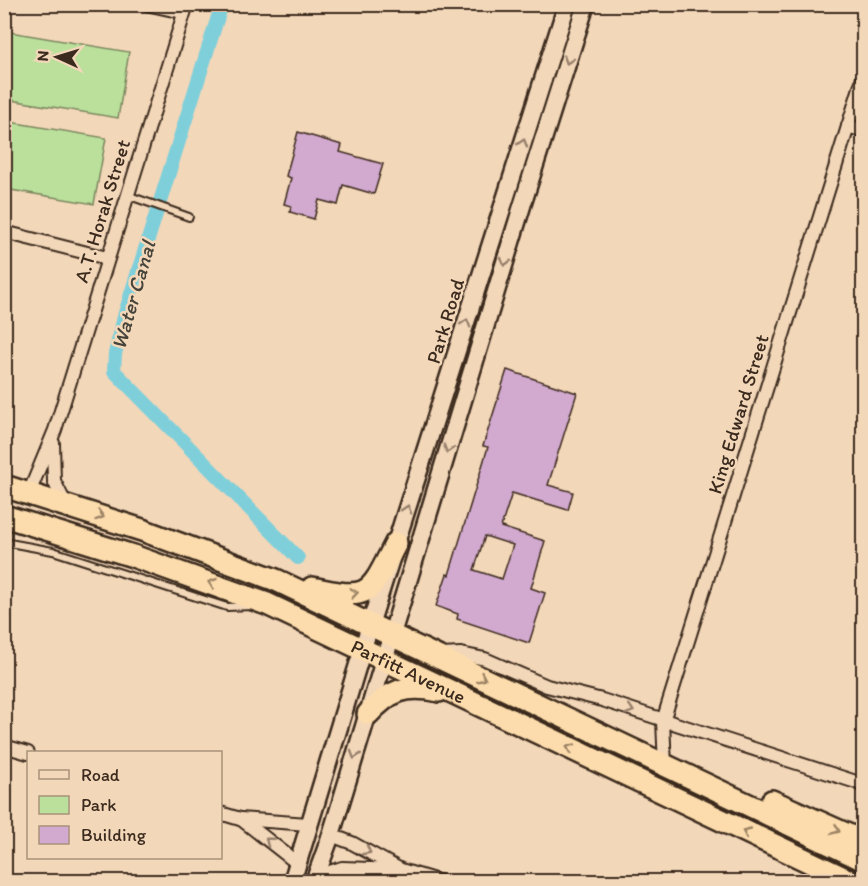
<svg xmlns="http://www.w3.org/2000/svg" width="868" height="886" font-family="Itim,sans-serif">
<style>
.green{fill:#bae09c;stroke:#7a855d;stroke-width:1.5}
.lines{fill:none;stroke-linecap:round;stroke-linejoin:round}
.canal{stroke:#7fcfda;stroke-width:14}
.building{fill:#d2a9cf;stroke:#3b2a1e;stroke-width:1.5;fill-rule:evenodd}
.lane-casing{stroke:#3b2a1e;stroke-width:10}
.street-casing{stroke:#3b2a1e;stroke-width:16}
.secondary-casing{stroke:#3b2a1e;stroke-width:21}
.highway-casing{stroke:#3b2a1e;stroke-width:26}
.lane{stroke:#f3d7b9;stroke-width:6}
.street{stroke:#f3d7b9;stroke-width:12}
.secondary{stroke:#f3d7b9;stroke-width:16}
.highway{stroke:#fcdcac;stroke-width:21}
.oneway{stroke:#97806c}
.oneway2{stroke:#9c8365}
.labels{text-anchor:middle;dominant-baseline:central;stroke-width:5;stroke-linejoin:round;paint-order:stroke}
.street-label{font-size:20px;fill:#3b2a1e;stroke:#f3d7b9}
.water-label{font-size:21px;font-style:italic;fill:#45433a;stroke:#f3d7b9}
</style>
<rect width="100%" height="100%" fill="#f3d7b9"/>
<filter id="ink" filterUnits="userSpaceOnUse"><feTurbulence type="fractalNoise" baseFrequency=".0167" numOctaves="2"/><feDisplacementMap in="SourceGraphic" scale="12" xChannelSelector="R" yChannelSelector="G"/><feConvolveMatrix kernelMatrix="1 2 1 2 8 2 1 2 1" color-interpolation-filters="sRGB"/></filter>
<g filter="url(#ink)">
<!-- green -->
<g class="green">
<path d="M4,31L129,52L118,118L5,99Z"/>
<path d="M4,121L106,138L94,204L5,189Z"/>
</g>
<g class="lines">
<!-- canal -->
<g class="canal">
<path d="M222,4L125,313L115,354L114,371L298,558"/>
<path d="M863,4L864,5"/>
</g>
</g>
<!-- building -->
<g class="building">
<path d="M298,132L342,145L340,152L383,164L374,194L343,185L338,205L319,200L314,219L290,212L291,206L284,204L291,178L286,176Z"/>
<path d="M507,370L577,393L548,485L573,492L568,510L512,493L501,527L545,541L531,588L545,593L529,643L457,619L458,614L436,606L447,574L449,575L488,447L483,446ZM485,536L513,545L502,579L474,570Z"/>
</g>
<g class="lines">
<defs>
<g id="lane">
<path d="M133,4L183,15"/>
<path d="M127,195L189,217"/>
<path d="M4,542L53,551L227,607L252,606"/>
</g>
<g id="street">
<path d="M848,126L864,131"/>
<path d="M4,232L107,258"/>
<path d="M53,443L54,481L66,505"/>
<path d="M29,493L55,430L187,4"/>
<path d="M441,655L461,654L485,659L547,686L602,700L856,782L864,786"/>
<path d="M4,746L28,753"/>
<path d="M665,766L663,721L864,75"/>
<path d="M220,813L240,819L308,824"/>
<path d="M241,819L297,863"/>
<path d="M331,835L352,843L401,870L441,882"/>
<path d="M315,877L342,868L400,870"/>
</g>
<g id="secondary">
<path d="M292,882L370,625L567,4"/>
<path d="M314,882L331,835L522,206L586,4"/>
</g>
<g id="highway">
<path d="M4,486L142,530L276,580L864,860"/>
<path id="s1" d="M4,516L133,556L267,604L852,882"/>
<path d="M312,588C372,601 369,595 396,543"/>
<path d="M368,714C390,690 406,684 439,691"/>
<path d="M772,801L864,842"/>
</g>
</defs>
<!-- lane casing -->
<use href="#lane" class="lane-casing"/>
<!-- street casing -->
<use href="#street" class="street-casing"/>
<!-- secondary casing -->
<use href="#secondary" class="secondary-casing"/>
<!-- highway casing -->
<use href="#highway" class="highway-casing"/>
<!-- lane -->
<use href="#lane" class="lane"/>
<!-- street -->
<use href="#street" class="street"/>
<!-- secondary -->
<use href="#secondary" class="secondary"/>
<!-- highway -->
<use href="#highway" class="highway"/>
</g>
<!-- one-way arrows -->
<defs><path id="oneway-chevron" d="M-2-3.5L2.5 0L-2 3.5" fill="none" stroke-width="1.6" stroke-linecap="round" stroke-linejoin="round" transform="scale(1.5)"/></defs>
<g class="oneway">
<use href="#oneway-chevron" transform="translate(568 60) rotate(108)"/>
<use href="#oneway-chevron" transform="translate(523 143) rotate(-72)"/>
<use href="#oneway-chevron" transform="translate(505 262) rotate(107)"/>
<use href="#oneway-chevron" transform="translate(466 323) rotate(-73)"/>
<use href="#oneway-chevron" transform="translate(448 449) rotate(107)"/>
<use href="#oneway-chevron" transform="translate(407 509) rotate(-73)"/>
<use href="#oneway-chevron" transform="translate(630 710) rotate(18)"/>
<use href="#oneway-chevron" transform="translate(355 755) rotate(107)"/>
<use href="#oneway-chevron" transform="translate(269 841) rotate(-142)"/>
<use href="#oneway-chevron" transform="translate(367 851) rotate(28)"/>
</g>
<g class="oneway2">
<use href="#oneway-chevron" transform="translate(100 516) rotate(18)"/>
<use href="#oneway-chevron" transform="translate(212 583) rotate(-161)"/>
<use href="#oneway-chevron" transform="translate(354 593) rotate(-8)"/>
<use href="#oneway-chevron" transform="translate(482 678) rotate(25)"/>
<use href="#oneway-chevron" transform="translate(570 748) rotate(-155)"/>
<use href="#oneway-chevron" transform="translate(836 830) rotate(24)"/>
<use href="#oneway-chevron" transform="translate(746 832) rotate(-155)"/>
</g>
</g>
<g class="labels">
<!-- street labels -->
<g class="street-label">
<text transform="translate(102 211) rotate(-73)">A.T. Horak Street</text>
<text transform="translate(445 321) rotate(-73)">Park Road</text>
<text transform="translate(738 414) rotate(-73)">King Edward Street</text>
<text stroke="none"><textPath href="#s1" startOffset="434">Parfitt Avenue</textPath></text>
</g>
<!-- water labels -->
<g class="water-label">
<text transform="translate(133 295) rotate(-74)">Water Canal</text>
</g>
</g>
<!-- margin -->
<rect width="868" height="886" fill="none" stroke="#f3d7b9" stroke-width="24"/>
<rect x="12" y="12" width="844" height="862" fill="none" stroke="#3b2a1e" stroke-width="2" filter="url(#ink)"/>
<!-- legend -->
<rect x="27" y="751" width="195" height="108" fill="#f3d7b9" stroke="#a9927b" stroke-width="1.5"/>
<rect x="39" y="770" width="30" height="9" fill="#f3d7b9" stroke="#a9927b" stroke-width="1.5"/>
<text x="81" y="781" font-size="18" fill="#3b2a1e">Road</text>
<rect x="39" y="796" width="30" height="18" fill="#bae09c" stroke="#a9927b" stroke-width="1.5"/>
<text x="81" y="811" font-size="18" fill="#3b2a1e">Park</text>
<rect x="39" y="826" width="30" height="18" fill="#d2a9cf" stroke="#a9927b" stroke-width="1.5"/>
<text x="81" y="841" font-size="18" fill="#3b2a1e">Building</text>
<!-- north arrow -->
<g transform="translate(57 57) rotate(274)" stroke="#f3d7b9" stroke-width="4.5" paint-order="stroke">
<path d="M0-4.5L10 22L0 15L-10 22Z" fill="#3b2a1e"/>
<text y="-9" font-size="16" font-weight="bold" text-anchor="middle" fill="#3b2a1e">N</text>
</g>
</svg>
